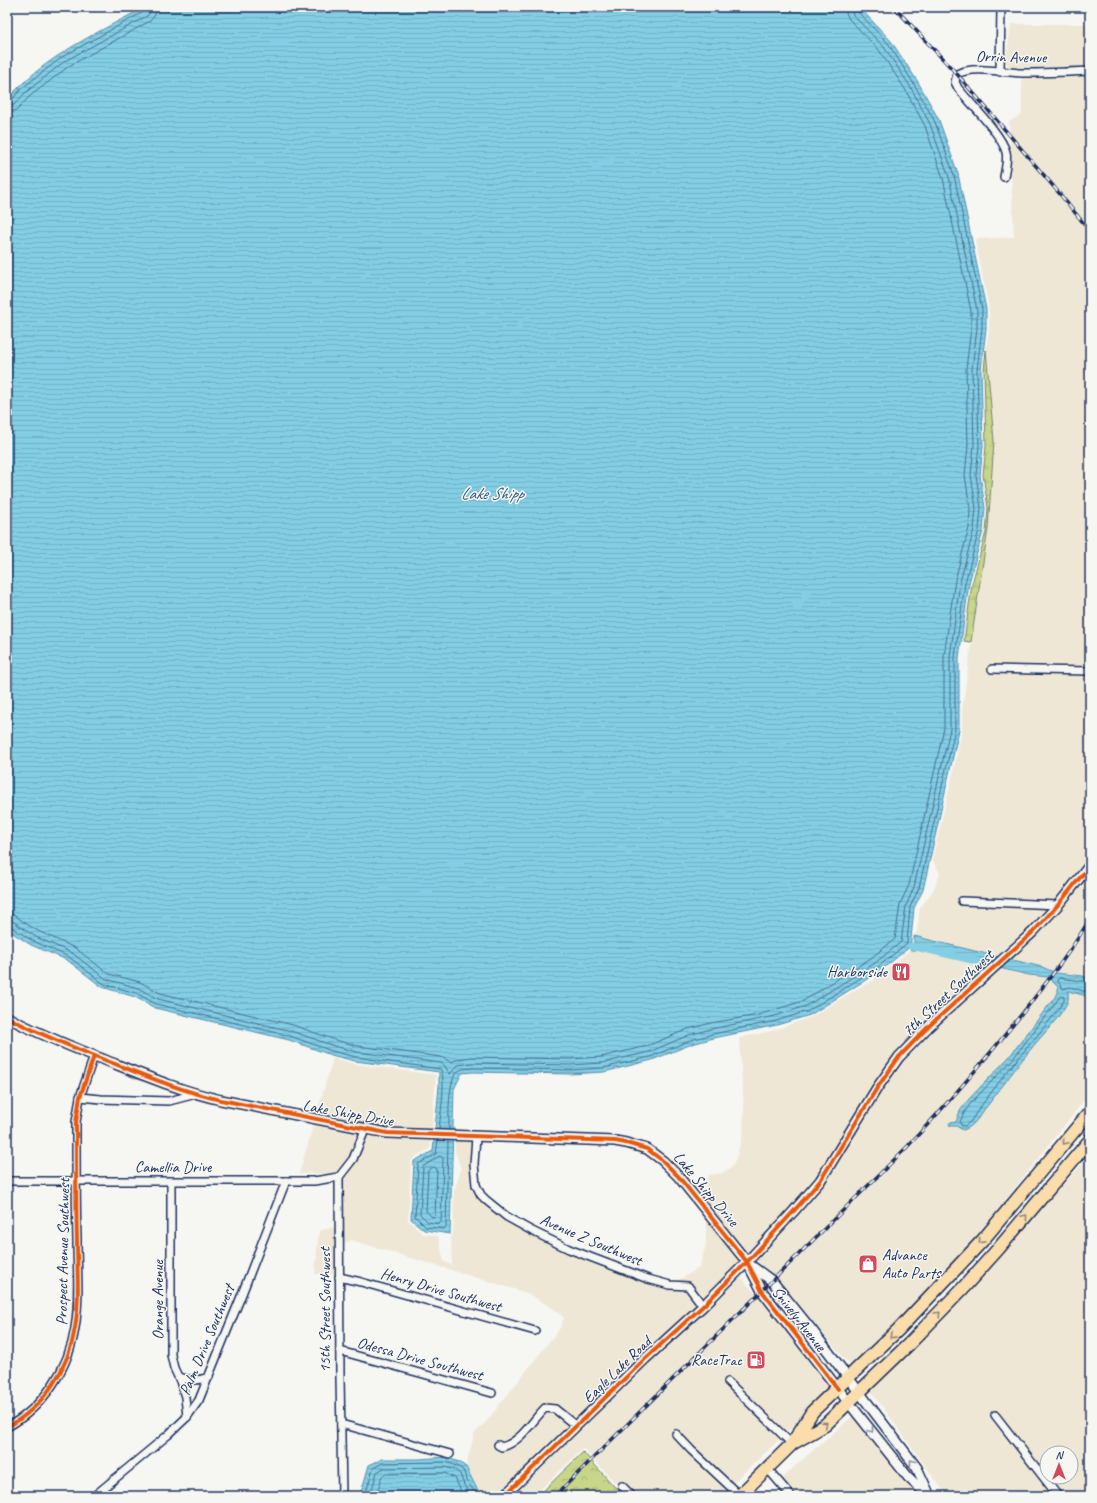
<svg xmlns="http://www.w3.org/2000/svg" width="1097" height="1503" font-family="Caveat,sans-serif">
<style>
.built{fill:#efe7d6}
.forest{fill:url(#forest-crowns);stroke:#728274}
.wetland{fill:url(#wetland-marsh);stroke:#728274}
.water{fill:url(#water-rules);stroke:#598eae}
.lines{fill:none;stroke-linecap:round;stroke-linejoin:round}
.shore{stroke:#456f94;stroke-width:1}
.canal{stroke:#83cee4;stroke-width:7}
.street-casing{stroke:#1b2f5e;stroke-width:10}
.secondary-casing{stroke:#1b2f5e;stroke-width:12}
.highway-casing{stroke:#1b2f5e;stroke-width:15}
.street{stroke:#f6f6f2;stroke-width:7}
.secondary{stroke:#f6f6f2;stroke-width:9}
.highway{stroke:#faddab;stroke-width:12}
.rail-casing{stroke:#1b2f5e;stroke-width:3.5}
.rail{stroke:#f6f6f2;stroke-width:2;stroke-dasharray:6;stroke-linecap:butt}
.cycleway-casing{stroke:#f6f6f2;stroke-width:6}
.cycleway{stroke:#e8590c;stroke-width:4}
.oneway{stroke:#8a8684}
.oneway2{stroke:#8892a8}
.labels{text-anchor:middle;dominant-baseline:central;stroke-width:3;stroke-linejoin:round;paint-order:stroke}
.street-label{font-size:16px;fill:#1b2f5e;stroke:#f6f6f2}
.poi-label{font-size:16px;fill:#1b2f5e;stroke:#f6f6f2;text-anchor:end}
.water-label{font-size:17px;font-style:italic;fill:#355780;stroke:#f6f6f2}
</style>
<defs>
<pattern id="forest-crowns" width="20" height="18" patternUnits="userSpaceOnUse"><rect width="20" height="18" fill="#c8d68a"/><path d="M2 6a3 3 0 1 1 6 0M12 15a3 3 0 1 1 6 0" fill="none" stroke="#abb87a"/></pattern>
<pattern id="wetland-marsh" width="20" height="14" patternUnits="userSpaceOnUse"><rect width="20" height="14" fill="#c8d68a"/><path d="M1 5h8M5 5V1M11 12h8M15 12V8" fill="none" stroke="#abb87a"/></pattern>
<pattern id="water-rules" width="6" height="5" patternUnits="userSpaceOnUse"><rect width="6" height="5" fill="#83cee4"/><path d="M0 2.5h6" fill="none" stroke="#71b1c6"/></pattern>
</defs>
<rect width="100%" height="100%" fill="#f6f6f2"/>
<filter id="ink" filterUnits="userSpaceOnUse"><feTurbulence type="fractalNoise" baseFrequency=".025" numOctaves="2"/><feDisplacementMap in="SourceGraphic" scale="8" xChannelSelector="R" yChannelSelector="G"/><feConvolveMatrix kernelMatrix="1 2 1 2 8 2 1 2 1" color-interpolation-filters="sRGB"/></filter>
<g filter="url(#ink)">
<!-- built -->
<g class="built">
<path d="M1011,24H1090V67L1012,68L1006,63Z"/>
<path d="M1090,75V667L989,665L988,673L1090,675V859L1057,901L958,897V905L1050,908L1030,929L999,957L914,936L917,932L920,908L934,889L940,873L932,860L953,773L962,730V710L988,529L994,441L986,350L989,329V308L975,239L1014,237L1009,122L1022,114V78L1021,77Z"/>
<path d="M1090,871V958L1085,967L1090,968V979L1083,976L1056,973L1042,967L1009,959L1059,909H1061V906Z"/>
<path d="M910,950L936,951L969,958L976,962L990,966L946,1006L852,1120L817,1179L747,1256L705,1204V1183L709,1175L722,1173L732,1167L737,1155L743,1135L744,1109L739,1038L771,1031L811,1017L860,987L873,981L875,978Z"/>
<path d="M999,968L1029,975L1048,977L1058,987V993L1009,1057L980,1089L956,1122H952L959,1128L974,1124L981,1112L1067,1003L1068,991L1090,997V1093L1007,1198L970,1248L853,1368L755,1258L796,1215L899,1063L930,1030Z"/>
<path d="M333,1058L355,1064L436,1075L432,1132L387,1129L316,1116Z"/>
<path d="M314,1123L360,1133L350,1157L338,1173L299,1174Z"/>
<path d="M367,1134L402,1139L431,1140L430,1149L416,1156L411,1161L408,1220L423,1234L438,1236L444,1262L452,1265L451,1237L453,1234L454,1191L461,1169L455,1151V1140L472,1141L471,1164L473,1186L478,1197L488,1208L531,1235L567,1252L648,1283L669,1288L686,1290L698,1305L575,1421L556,1405L552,1404H545L521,1430L512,1437L502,1443L497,1439L493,1446L501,1450L507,1449L525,1436L546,1413L549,1412L553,1413L570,1427L499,1496H484L478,1491L466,1467L474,1434L486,1422L560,1328L564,1318L554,1309L527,1293L351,1240L342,1244L343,1178L356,1161Z"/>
<path d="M1090,1155V1496H1063L1049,1477H1071V1453H1047V1474L995,1410L991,1415L1054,1496H947L871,1391L924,1338Z"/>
<path d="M706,1216L742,1262L703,1300L690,1284L677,1281L699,1268L706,1245Z"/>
<path d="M335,1227L336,1274H315L318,1239L321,1230Z"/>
<path d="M739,1275L788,1330L833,1388L807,1414L786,1433L728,1377L724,1382L781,1438L732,1484L676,1429L671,1434L689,1453L726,1489L719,1496H637L622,1481L618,1486L585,1450L583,1449L533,1496H510Z"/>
<path d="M854,1415L918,1496H796L782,1479L796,1465Z"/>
</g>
<!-- forest -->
<path class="forest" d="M583,1452L623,1496H538Z"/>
<!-- wetland -->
<path class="wetland" d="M986,350L994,441L988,529L971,642L964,641L972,584L986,532L988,508L983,475L986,446L984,370Z"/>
<!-- water -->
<g class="water">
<path d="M145,7H859L891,41L918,82L939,120L958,174L986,309V329L981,370L983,446L980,475L985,508L983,531L969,583L959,658V730L923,890L914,908L911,939V946L880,971L810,1015L777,1025L714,1038L692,1044L652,1060L604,1072L570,1074L473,1072L462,1073L454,1089L450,1234L424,1230L411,1219L414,1161L433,1151L439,1086V1072L355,1061L331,1055L289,1040L155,1008L135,997L102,987L67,960L31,945L11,932L7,926V100C43,57 97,33 145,7Z"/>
<path d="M914,936L999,957L990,966L976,962L968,958L936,951L910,950L914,946Z"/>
<path d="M1009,959L1042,967L1056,973L1083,976L1090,979V997L1068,991C1068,995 1069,999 1067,1003C1059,1019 1042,1035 1031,1049C1016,1067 1003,1086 988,1105C980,1114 975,1127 963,1130L956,1126H950L949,1123L956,1122L960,1111L968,1100L1009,1057L1058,993V987L1048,977L1029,975L999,968Z"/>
<path d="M446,1457L459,1462L466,1467L478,1491L484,1496H360L369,1465L382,1459H419Z"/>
</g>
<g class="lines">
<!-- shore -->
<g class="shore">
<path d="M7,102L11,101L21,89L62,57L143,12L146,7"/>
<path d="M7,107L14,105L25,93L65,61L147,16L150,12L151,7"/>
<path d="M7,113L17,110L29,97L69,66L150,21L155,15L157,7"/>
<path d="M7,913L15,915L22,921L38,931L75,948L109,974L140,982L160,993L293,1025L335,1040L358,1046L441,1057L451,1062L458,1059L472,1057L570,1059L601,1057L647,1046L688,1029L711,1023L758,1015L803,1001L871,958L895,939L900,904L909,885L944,728V656L955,580L969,528L970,508L965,475L968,445L966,369L971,328V311L943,178L925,126L905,89L879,50L849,19L846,13L845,7"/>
<path d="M7,919L13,921L18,925L36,937L72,953L106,979L138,988L158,999L291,1031L334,1046L357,1052L441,1063L445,1066L450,1074L458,1065L472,1063L570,1065L602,1063L649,1052L689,1035L711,1029L775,1016L806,1006L875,963L901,942L906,906L914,887L950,729V657L960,582L974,529L976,508L971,475L974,445L972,369L977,328V310L949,177L930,124L910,86L884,47L853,15L851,7"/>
<path d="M7,924L11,925L14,929L33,941L69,957L104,984L136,993L156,1004L290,1036L332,1051L356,1057L440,1069C447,1076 440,1118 439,1129"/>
<path d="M1090,982L1059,978L1057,980L1063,989L1070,987L1090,993"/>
<path d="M1061,996L1064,997V1001L1050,1020L1006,1073L978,1110L971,1121L965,1126L961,1125L960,1122L964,1113L971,1103L1012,1060Z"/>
<path d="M449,1130C449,1117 447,1076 460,1070C463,1068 469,1069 473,1068L570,1070L603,1068L650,1057L691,1040L713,1034L776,1021L808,1011L878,967L907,943L910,907L919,888L955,729V657L965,583L979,530L981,508L976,475L979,446L977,370L982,328V309L954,175L935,122L914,84L888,43L857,11L856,7"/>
<path d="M438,1140L436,1154L418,1164L415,1216L426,1227L444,1229L446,1227L448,1141"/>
<path d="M440,1156L443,1158L441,1222L439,1224L428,1222L420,1214L423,1167Z"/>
<path d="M434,1167L437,1169L435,1215L433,1217L431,1216L426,1211L428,1171Z"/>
<path d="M365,1496L373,1468L383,1463L446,1462L457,1466L463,1470L468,1483L478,1496"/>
<path d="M370,1496L377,1472L384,1468L445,1467L455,1470L460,1474L464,1485L471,1496"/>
<path d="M376,1496L382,1476L385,1474L444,1473L455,1478L463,1496"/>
</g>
<!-- canal -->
<path class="canal" d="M911,946L981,962"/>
<defs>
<g id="street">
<path d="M1000,72L1001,7"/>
<path d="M1004,177C1005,170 1008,160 1006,152C1002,135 970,103 958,88L955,82L957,74C974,65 1005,73 1024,73C1046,73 1068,72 1090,71"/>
<path d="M992,669L1090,671"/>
<path d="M962,901L1058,905"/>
<path d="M80,1097L101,1099L169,1101L196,1094"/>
<path d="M476,1137L474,1164L476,1185L481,1195L486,1200L507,1217L532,1231L569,1249L648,1279L670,1285L688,1286L703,1306"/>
<path d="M7,1181H314L339,1177"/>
<path d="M171,1181V1355L174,1368L180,1381L185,1397L187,1417"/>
<path d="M339,1277L361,1282L535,1331"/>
<path d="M340,1351L492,1393"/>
<path d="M179,1377C190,1381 198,1381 209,1377"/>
<path d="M728,1382L792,1444"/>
<path d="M995,1415L1058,1496"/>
<path d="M341,1424L450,1454"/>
<path d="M7,1427C43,1408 69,1368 75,1328C80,1299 77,1269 77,1240C76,1201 76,1161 76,1122L80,1097L94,1056"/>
<path d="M676,1434L691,1450L739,1495"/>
<path d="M498,1445L502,1447C521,1442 532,1421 545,1408L555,1409L576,1426"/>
<path d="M767,1468L791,1496"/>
<path d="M622,1486L632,1496"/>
<path d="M94,1496L168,1435L187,1417L199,1400L240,1299L286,1181"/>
<path d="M342,1496L340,1377L339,1177L353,1159L365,1130"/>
</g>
<g id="secondary">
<path d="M7,1017C38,1034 72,1047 105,1060C143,1075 181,1091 221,1100L387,1133L615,1141L626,1143L647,1149L663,1161L678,1176L747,1262L762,1291L849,1403L908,1477L928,1496"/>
<path d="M749,1264L772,1281L811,1329L917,1468L929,1494"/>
<path d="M504,1496L645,1359L703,1306L747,1262L793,1212L820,1181L877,1088L899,1057L928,1027L1033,932L1058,905L1090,865"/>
</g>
<g id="highway">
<path d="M795,1442L825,1425L909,1344L964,1287L999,1248L1090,1140"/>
<path d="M739,1496L792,1444L812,1412L898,1330L950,1275L982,1241L1090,1112"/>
</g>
</defs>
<!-- street casing -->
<use href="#street" class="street-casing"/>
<!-- secondary casing -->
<use href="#secondary" class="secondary-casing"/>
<!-- highway casing -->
<use href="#highway" class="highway-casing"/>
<!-- street -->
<use href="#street" class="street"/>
<!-- secondary -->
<use href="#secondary" class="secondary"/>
<!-- highway -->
<use href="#highway" class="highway"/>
<defs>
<g id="rail">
<path d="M894,7L957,74L1054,187L1090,231"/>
<path d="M555,1496L907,1147C951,1100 993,1051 1032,1001C1053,974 1074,947 1090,918"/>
</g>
</defs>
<!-- rail casing -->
<use href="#rail" class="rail-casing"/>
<!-- rail -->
<use href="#rail" class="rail"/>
<defs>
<g id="cycleway">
<path d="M7,1017C38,1034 72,1047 105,1060C143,1075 181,1091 221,1100L387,1133L615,1141L626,1143L647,1149L663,1161L678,1176L747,1262L762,1291L838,1389"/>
<path d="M7,1427C43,1408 69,1368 75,1328C80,1299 77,1269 77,1240C76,1201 76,1161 76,1122L80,1097L94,1056"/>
<path d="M504,1496L645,1359L703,1306L747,1262L793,1212L820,1181L877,1088L899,1057L928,1027L1033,932L1058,905L1090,865"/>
</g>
</defs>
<!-- cycleway casing -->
<use href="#cycleway" class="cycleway-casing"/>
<!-- cycleway -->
<use href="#cycleway" class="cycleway"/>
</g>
<!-- one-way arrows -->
<defs><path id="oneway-chevron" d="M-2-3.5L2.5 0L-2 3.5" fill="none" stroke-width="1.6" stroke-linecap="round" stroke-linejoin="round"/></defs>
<g class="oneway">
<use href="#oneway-chevron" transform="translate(1065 1142) rotate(130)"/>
<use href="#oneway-chevron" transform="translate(1025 1217) rotate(-50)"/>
<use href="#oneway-chevron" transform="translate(981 1241) rotate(131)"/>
<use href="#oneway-chevron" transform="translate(938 1314) rotate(-46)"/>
<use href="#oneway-chevron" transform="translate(892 1336) rotate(136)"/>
<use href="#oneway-chevron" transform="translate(825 1424) rotate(-37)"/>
</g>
<g class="oneway2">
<use href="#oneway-chevron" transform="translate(871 1430) rotate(52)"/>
<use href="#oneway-chevron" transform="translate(912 1462) rotate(-127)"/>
</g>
</g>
<!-- icons -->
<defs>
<symbol id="restaurant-square" viewBox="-11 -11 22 22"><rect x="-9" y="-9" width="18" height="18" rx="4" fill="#d1495b" stroke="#f6f6f2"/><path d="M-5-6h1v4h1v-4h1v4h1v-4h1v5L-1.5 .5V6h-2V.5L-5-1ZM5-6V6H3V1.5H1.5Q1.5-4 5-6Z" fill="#fff"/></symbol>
<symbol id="shop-square" viewBox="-11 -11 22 22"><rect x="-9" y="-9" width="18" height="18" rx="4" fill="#d1495b" stroke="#f6f6f2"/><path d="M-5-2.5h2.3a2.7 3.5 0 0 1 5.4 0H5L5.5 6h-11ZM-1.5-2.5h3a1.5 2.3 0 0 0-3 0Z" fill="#fff"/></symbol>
<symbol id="fuel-square" viewBox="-11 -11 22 22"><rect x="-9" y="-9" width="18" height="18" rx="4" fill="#d1495b" stroke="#f6f6f2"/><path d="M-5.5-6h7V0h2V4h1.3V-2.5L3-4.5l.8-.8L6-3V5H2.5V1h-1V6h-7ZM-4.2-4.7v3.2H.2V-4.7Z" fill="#fff"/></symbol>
</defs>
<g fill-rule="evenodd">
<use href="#restaurant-square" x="890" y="961" width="22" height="22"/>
<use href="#shop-square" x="857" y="1253" width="22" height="22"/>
<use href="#fuel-square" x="745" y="1349" width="22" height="22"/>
</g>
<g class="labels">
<!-- street labels -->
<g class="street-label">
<text transform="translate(1011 57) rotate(1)">Orrin Avenue</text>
<text transform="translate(948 993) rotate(-43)">7th Street Southwest</text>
<text transform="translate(348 1113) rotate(10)">Lake Shipp Drive</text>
<text x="173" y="1167">Camellia Drive</text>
<text transform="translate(706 1189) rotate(50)">Lake Shipp Drive</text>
<text transform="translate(591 1240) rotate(23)">Avenue Z Southwest</text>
<text transform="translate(63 1252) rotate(-89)">Prospect Avenue Southwest</text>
<text transform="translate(441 1290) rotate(16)">Henry Drive Southwest</text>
<text transform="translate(158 1300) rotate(-90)">Orange Avenue</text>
<text transform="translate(325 1310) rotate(-90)">15th Street Southwest</text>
<text transform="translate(799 1319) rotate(52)">Snively Avenue</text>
<text transform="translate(207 1340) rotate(-67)">Palm Drive Southwest</text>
<text transform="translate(420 1359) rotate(15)">Odessa Drive Southwest</text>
<text transform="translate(617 1370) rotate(-44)">Eagle Lake Road</text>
</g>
<!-- poi labels -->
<g class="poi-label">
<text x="887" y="972">Harborside</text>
<text x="882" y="1255" text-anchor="start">Advance<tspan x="882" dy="18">Auto Parts</tspan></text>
<text x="742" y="1360">RaceTrac</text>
</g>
<!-- water labels -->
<g class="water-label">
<text x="492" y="493">Lake Shipp</text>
</g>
</g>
<!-- margin -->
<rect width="1097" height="1503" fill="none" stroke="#f6f6f2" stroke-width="24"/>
<rect x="12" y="12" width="1073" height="1479" fill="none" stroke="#1b2f5e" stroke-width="1.5" filter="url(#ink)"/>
<!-- north arrow -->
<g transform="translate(1059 1465)"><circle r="19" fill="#f6f6f2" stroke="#9ea6b7"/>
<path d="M0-3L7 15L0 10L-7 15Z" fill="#d1495b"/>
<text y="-6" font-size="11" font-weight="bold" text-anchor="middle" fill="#1b2f5e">N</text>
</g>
</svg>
